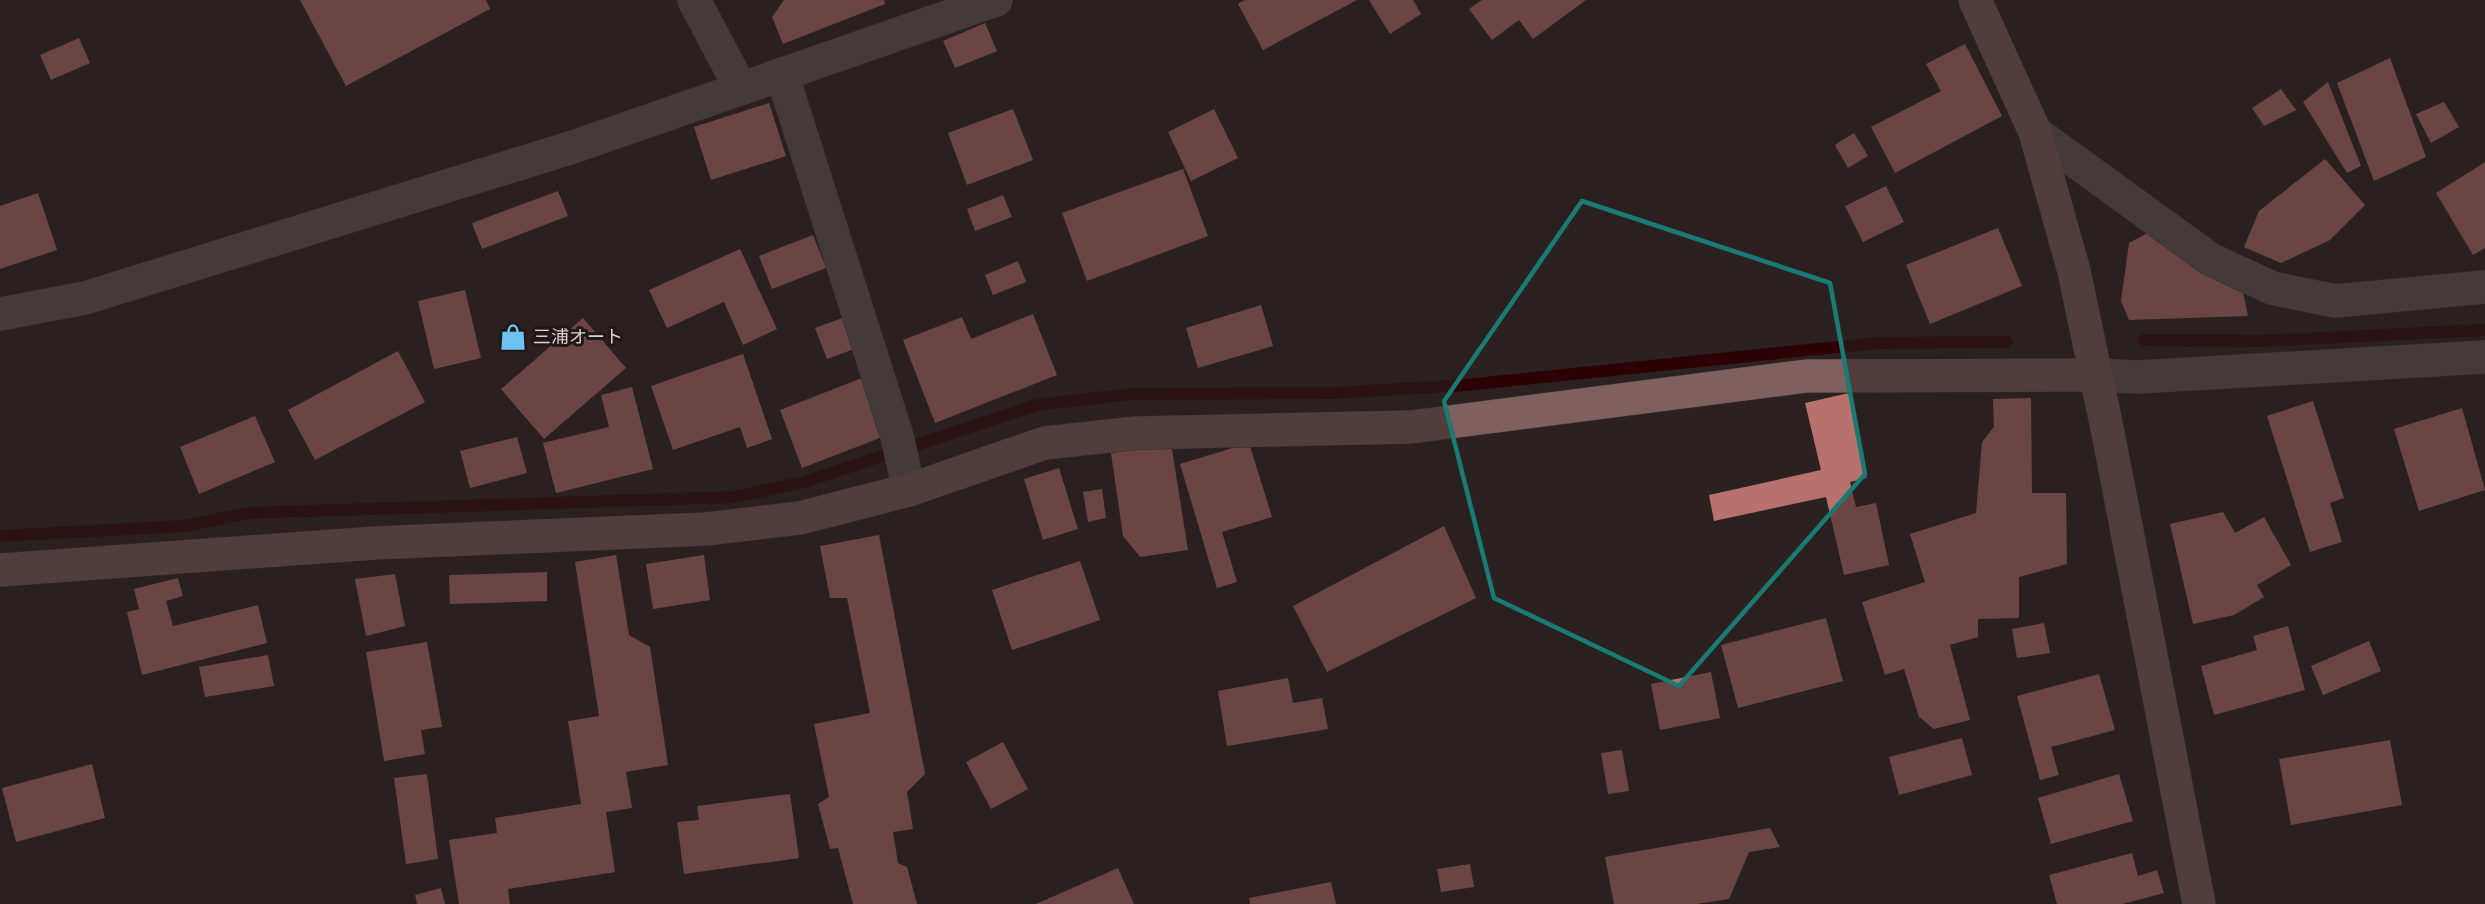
<svg xmlns="http://www.w3.org/2000/svg" width="2485" height="904" font-family="Karla,'Noto Sans JP',sans-serif">
<style>
.lines{fill:none;stroke-linecap:round;stroke-linejoin:round}
.stream{stroke:#2d0204;stroke-width:12}
.building{fill:#b8726d}
.street-casing{stroke:#453e3d;stroke-width:34}
.secondary-casing{stroke:#453e3d;stroke-width:34}
.street{stroke:#655a59;stroke-width:33}
.secondary{stroke:#7f605e;stroke-width:33}
.marked{fill:none;stroke:#197b73;stroke-width:4.5;stroke-linejoin:round}
.labels{text-anchor:middle;dominant-baseline:central;stroke-width:6;stroke-linejoin:round;paint-order:stroke}
.poi-label{font-size:18px;fill:#d8d2d1;stroke:#201716;text-anchor:start}
</style>
<rect width="100%" height="100%" fill="#2a2120"/>
<g class="lines">
<!-- stream -->
<g class="stream">
<path d="M2144,340L2261,341L2485,330"/>
<path d="M0,536L184,526L248,513L734,497L804,482L1037,405L1131,394L1334,393L1465,385L1877,343L2007,342"/>
</g>
</g>
<!-- building -->
<g class="building">
<path d="M300,0H486L490,9L346,86Z"/>
<path d="M784,0H884L885,4L783,44L772,17Z"/>
<path d="M1245,0H1357L1263,50L1238,4Z"/>
<path d="M1369,0H1413L1421,14L1390,34Z"/>
<path d="M1482,0H1586L1533,39L1519,20L1492,40L1469,9Z"/>
<path d="M985,23L997,51L955,68L943,41Z"/>
<path d="M79,38L90,63L51,80L40,55Z"/>
<path d="M1965,44L2002,116L1895,173L1871,127L1941,91L1926,64Z"/>
<path d="M2390,58L2426,157L2374,181L2337,83Z"/>
<path d="M2328,82L2361,166L2347,173L2303,102Z"/>
<path d="M2281,89L2296,110L2264,126L2252,108Z"/>
<path d="M2444,102L2459,127L2431,143L2416,114Z"/>
<path d="M769,103L786,156L711,180L694,127Z"/>
<path d="M1013,109L1033,160L967,185L948,133Z"/>
<path d="M1214,109L1238,158L1191,181L1168,132Z"/>
<path d="M1854,133L1868,156L1848,168L1835,145Z"/>
<path d="M2325,159L2365,205L2330,240L2281,263L2244,247L2259,211Z"/>
<path d="M2485,162V248L2473,255L2436,193Z"/>
<path d="M1183,169L1208,236L1087,281L1062,213Z"/>
<path d="M1886,186L1904,222L1863,242L1845,206Z"/>
<path d="M558,191L568,216L482,249L472,223Z"/>
<path d="M38,193L57,250L0,269V206Z"/>
<path d="M1003,195L1012,217L975,231L967,209Z"/>
<path d="M1998,228L2022,286L1930,324L1906,265Z"/>
<path d="M2153,230L2242,287L2248,316L2129,320L2121,301L2129,243Z"/>
<path d="M813,235L826,268L772,289L759,256Z"/>
<path d="M740,249L777,329L743,345L724,302L667,328L649,290Z"/>
<path d="M1018,261L1026,282L993,295L985,275Z"/>
<path d="M465,290L481,358L434,369L418,301Z"/>
<path d="M1261,305L1273,346L1198,368L1186,328Z"/>
<path d="M1033,314L1057,375L935,423L903,340L962,317L971,339Z"/>
<path d="M848,316L860,347L827,359L815,328Z"/>
<path d="M583,318L626,368L544,439L501,389Z"/>
<path d="M398,351L425,402L315,460L288,410Z"/>
<path d="M743,354L772,439L747,448L740,427L673,450L651,386Z"/>
<path d="M862,378L885,436L802,468L780,410Z"/>
<path d="M632,387L653,469L556,493L543,443L609,427L601,395Z"/>
<path d="M1849,393L1867,478L1850,482L1856,507L1876,503L1889,565L1844,575L1826,497L1714,521L1709,495L1821,470L1805,403Z"/>
<path d="M2031,398L2032,493H2066L2067,564L2019,577V618L1978,619V637L1950,645L1970,720L1934,729L1919,717L1904,669L1885,675L1862,602L1925,582L1910,534L1976,513L1982,442L1994,427L1993,399Z"/>
<path d="M2313,401L2344,498L2330,503L2342,542L2310,552L2267,416Z"/>
<path d="M2462,408L2485,490L2419,511L2394,429Z"/>
<path d="M255,416L275,462L199,494L180,447Z"/>
<path d="M517,437L527,473L470,488L460,451Z"/>
<path d="M1171,443L1188,550L1140,557L1123,536L1111,453Z"/>
<path d="M1249,443L1272,517L1222,532L1237,582L1217,588L1180,464Z"/>
<path d="M1059,468L1078,529L1043,540L1024,479Z"/>
<path d="M1102,489L1106,518L1088,522L1083,492Z"/>
<path d="M2223,512L2235,533L2264,517L2291,565L2257,585L2264,597L2234,615L2193,624L2170,524Z"/>
<path d="M1444,526L1476,598L1327,672L1293,606Z"/>
<path d="M879,535L925,774L907,792L913,829L893,832L898,863L907,867L917,904H853L838,848L830,849L818,804L829,797L814,724L870,713L847,598H830L820,546Z"/>
<path d="M616,555L629,635L650,647L668,765L626,772L632,808L606,812L615,872L508,889L510,904H459L449,840L497,833L495,818L581,804L568,721L599,716L575,562Z"/>
<path d="M704,555L710,600L653,609L646,564Z"/>
<path d="M1080,561L1100,620L1012,650L992,590Z"/>
<path d="M547,572V601L450,604L449,575Z"/>
<path d="M395,574L405,626L366,636L355,579Z"/>
<path d="M178,578L183,596L166,601L173,626L258,605L267,643L142,675L127,612L139,609L134,589Z"/>
<path d="M1826,618L1843,681L1738,708L1721,645Z"/>
<path d="M2044,623L2050,653L2017,658L2012,629Z"/>
<path d="M2288,626L2305,690L2214,715L2201,666L2257,650L2253,636Z"/>
<path d="M2369,641L2381,671L2323,695L2311,666Z"/>
<path d="M427,642L442,727L421,730L425,754L384,761L366,652Z"/>
<path d="M268,655L274,686L205,697L199,667Z"/>
<path d="M1711,672L1720,718L1660,730L1651,684Z"/>
<path d="M2099,674L2115,730L2051,747L2059,775L2040,780L2017,696Z"/>
<path d="M1288,678L1293,703L1322,698L1328,729L1227,746L1218,691Z"/>
<path d="M1962,738L1972,775L1899,795L1889,757Z"/>
<path d="M2390,740L2402,805L2291,825L2279,759Z"/>
<path d="M1003,742L1028,789L991,809L966,762Z"/>
<path d="M1622,750L1629,791L1608,794L1601,753Z"/>
<path d="M92,764L105,818L16,842L2,788Z"/>
<path d="M427,774L438,859L406,864L394,778Z"/>
<path d="M2119,774L2133,821L2051,844L2038,798Z"/>
<path d="M790,794L799,858L684,874L677,822L699,820L697,806Z"/>
<path d="M1770,828L1780,847L1749,852L1729,899L1697,904H1614L1605,857Z"/>
<path d="M2132,853L2138,876L2157,870L2164,893L2123,904H2057L2049,875Z"/>
<path d="M1470,864L1474,887L1441,892L1437,869Z"/>
<path d="M1118,868L1134,904H1036Z"/>
<path d="M1331,882L1336,904H1250L1249,898Z"/>
<path d="M441,888L445,904H417L415,895Z"/>
</g>
<g class="lines">
<defs>
<g id="street">
<path d="M694,0L741,89"/>
<path d="M782,74L897,436L909,490"/>
<path d="M2035,132L2210,259L2272,288L2335,301L2485,287"/>
<path d="M0,314L85,298L573,147L996,0"/>
<path d="M2096,375L2138,377L2485,357"/>
</g>
<g id="secondary">
<path d="M1975,0L2035,132L2074,271L2108,433L2199,904"/>
<path d="M0,570L375,543L706,529L800,518L909,490L1045,443L1136,433L1411,427L1807,376L2096,375"/>
</g>
</defs>
<!-- street casing -->
<use href="#street" class="street-casing"/>
<!-- secondary casing -->
<use href="#secondary" class="secondary-casing"/>
<!-- street -->
<use href="#street" class="street"/>
<!-- secondary -->
<use href="#secondary" class="secondary"/>
</g>
<!-- marked area -->
<path d="M0 0H2485V904H0ZM1582,201L1830,283L1865,474L1679,686L1494,598L1444,401Z" fill="#2a2120" fill-opacity=".55" fill-rule="evenodd"/>
<path class="marked" d="M1582,201L1830,283L1865,474L1679,686L1494,598L1444,401Z"/>
<!-- icons -->
<defs>
<symbol id="shop-bare" viewBox="-9 -9 18 18"><path d="M-5-2.5h2.3a2.7 3.5 0 0 1 5.4 0H5L5.5 6h-11ZM-1.5-2.5h3a1.5 2.3 0 0 0-3 0Z" fill="#6cc3f2" stroke="#201716" stroke-width="2.5" paint-order="stroke"/></symbol>
</defs>
<g fill-rule="evenodd">
<use href="#shop-bare" x="494" y="318" width="38" height="38"/>
</g>
<g class="labels">
<!-- poi labels -->
<g class="poi-label">
<text x="533" y="337">三浦オート</text>
</g>
</g>
</svg>
